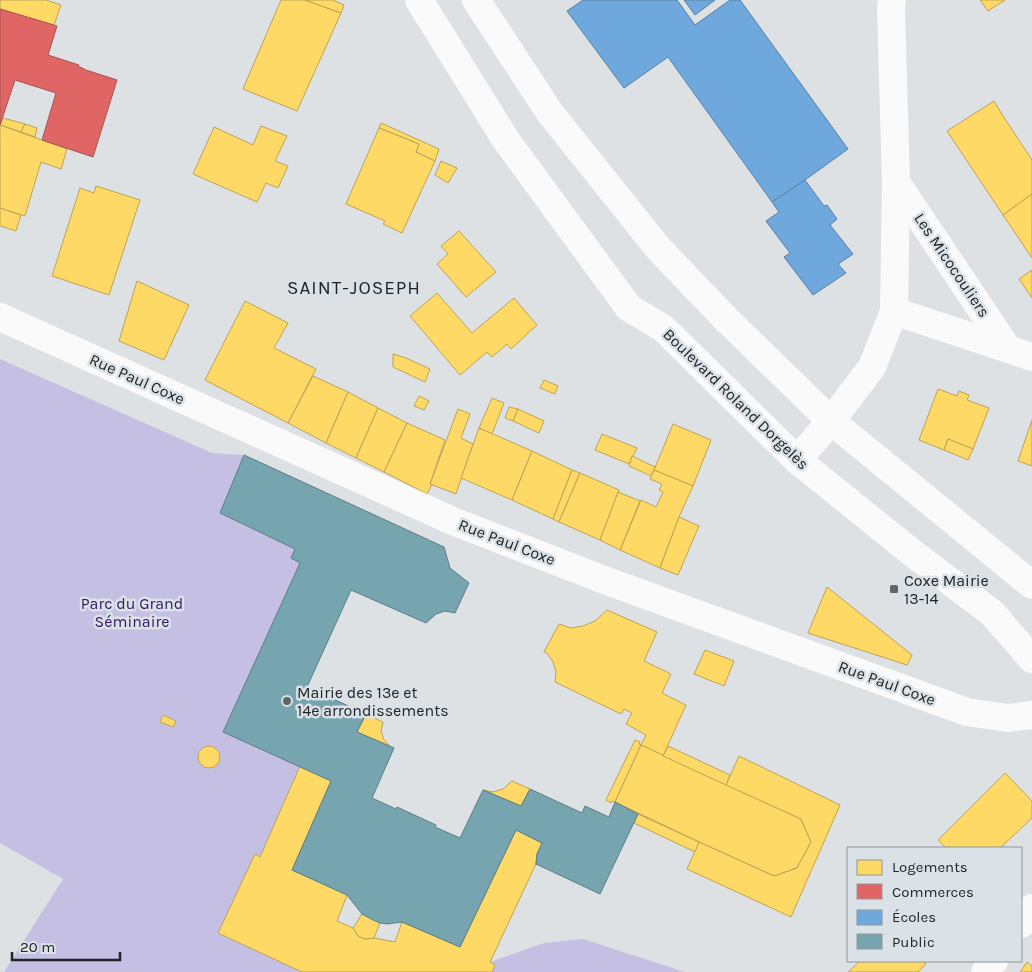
<svg xmlns="http://www.w3.org/2000/svg" width="1032" height="972" font-family="Karla,sans-serif">
<style>
.green{fill:#c5bfe3}
.homes{fill:#ffd966;stroke:#bca353}
.shops{fill:#e06666;stroke:#a75253}
.schools{fill:#6fa8dc;stroke:#5880a5}
.public{fill:#76a5af;stroke:#5c7e86}
.lines{fill:none;stroke-linecap:round;stroke-linejoin:round}
.minor{stroke:#fafafb;stroke-width:28}
.secondary{stroke:#fafafb;stroke-width:28}
.poi-dot{fill:#636668;stroke:#dae2e7;stroke-width:2}
.labels{text-anchor:middle;dominant-baseline:central;stroke-width:5;stroke-linejoin:round;paint-order:stroke}
.street-label{font-size:16px;fill:#212426;stroke:#dae2e7}
.poi-label{font-size:16px;fill:#212426;stroke:#dae2e7;text-anchor:start}
.park-label{font-size:16px;fill:#331766;stroke:#dae2e7}
.quarter-label{font-size:19px;letter-spacing:1px;fill:#212426;stroke:#dae2e7}
</style>
<rect width="100%" height="100%" fill="#dde1e4"/>
<!-- green -->
<g class="green">
<path d="M0,359L212,453L244,455L220,513L295,549L291,558L300,563L223,731L300,766L260,857L255,854L302,972H4L63,879L0,843Z"/>
<path d="M583,939L685,972H492L495,965L490,962L544,943Z"/>
</g>
<!-- homes -->
<g class="homes">
<path d="M0,0H46L61,5L54,25L0,9Z"/>
<path d="M281,0H305L341,13L297,111L243,89Z"/>
<path d="M305,0H333L344,5L341,13Z"/>
<path d="M980,0H1005L988,11Z"/>
<path d="M994,101L1003,116L1032,160V194L1003,215L947,131Z"/>
<path d="M3,118L25,124L21,132L0,125Z"/>
<path d="M381,123L439,149L435,161L416,152L419,144L379,128Z"/>
<path d="M25,124L37,128L35,137L21,132Z"/>
<path d="M0,125L67,149L61,169L41,162L25,216L0,208Z"/>
<path d="M261,126L287,136L275,161L288,166L278,188L266,183L257,202L193,174L214,127L253,145Z"/>
<path d="M379,128L419,144L416,152L435,161L402,233L383,224L385,221L346,204Z"/>
<path d="M441,161L457,168L448,183L435,175Z"/>
<path d="M96,186L140,200L109,295L52,276L80,188L94,193Z"/>
<path d="M1032,194V258L1003,215Z"/>
<path d="M0,208L21,215L16,231L0,226Z"/>
<path d="M459,231L496,272L466,297L437,264L448,254L441,246Z"/>
<path d="M1032,270V298L1019,279Z"/>
<path d="M137,281L189,305L164,360L119,341Z"/>
<path d="M437,293L472,333L514,298L537,325L511,349L507,344L492,357L487,352L460,375L410,316Z"/>
<path d="M245,301L288,323L274,348L316,369L288,423L205,380Z"/>
<path d="M393,354L406,358L430,369L425,382L393,367Z"/>
<path d="M313,376L348,392L326,443L288,423Z"/>
<path d="M544,380L558,386L555,394L540,388Z"/>
<path d="M938,389L957,396L959,391L969,395L967,400L989,408L973,449L948,439L944,450L919,440Z"/>
<path d="M348,392L378,408L356,458L326,443Z"/>
<path d="M419,396L429,401L424,410L414,406Z"/>
<path d="M492,398L504,403L492,434L479,428Z"/>
<path d="M509,407L518,409L513,421L505,418Z"/>
<path d="M378,408L407,423L384,472L356,458Z"/>
<path d="M458,409L470,414L461,438L473,444L456,494L430,484Z"/>
<path d="M518,409L544,421L539,433L513,421Z"/>
<path d="M1032,420V466L1018,461Z"/>
<path d="M407,423L445,440L430,484H432L427,494L384,472Z"/>
<path d="M673,424L711,440L693,486L654,470Z"/>
<path d="M479,428L532,451L512,500L461,478Z"/>
<path d="M602,434L637,448L629,464L595,450Z"/>
<path d="M948,439L973,449L968,460L944,450Z"/>
<path d="M532,451L572,470L553,519L512,500Z"/>
<path d="M632,456L655,467L651,476L629,466Z"/>
<path d="M572,470L580,473L559,522L553,519Z"/>
<path d="M654,470L693,486L679,517L660,568L620,550L641,500L656,507L663,492L659,490L662,484L650,479Z"/>
<path d="M580,473L619,490L600,540L559,522Z"/>
<path d="M618,492L640,501L620,550L600,540Z"/>
<path d="M679,517L699,526L678,575L660,568Z"/>
<path d="M827,587L912,655L907,665L808,633Z"/>
<path d="M607,610L657,632L644,661L671,674L662,693L686,705L663,756L641,745L646,735L626,724L632,713L624,709L621,714L555,682L556,672L553,662L547,653L544,652L559,624L571,628L583,626L595,621Z"/>
<path d="M705,650L734,661L724,686L694,674Z"/>
<path d="M366,714L383,722L381,731L384,740L390,746L357,732Z"/>
<path d="M163,715L176,721L173,727L160,722Z"/>
<path d="M635,740L640,742L639,744L641,745L615,802L612,801L611,803L606,800Z"/>
<path d="M641,745L801,819L811,842L797,868L774,876L699,842L615,802Z"/>
<path d="M668,746L730,775L726,785L663,756Z"/>
<circle cx="209" cy="757" r="11"/>
<path d="M739,756L840,805L791,917L687,869L699,842L774,876L797,868L811,842L801,819L726,785Z"/>
<path d="M300,766L331,781L292,870L347,895L337,921L353,928L358,936L365,939L374,938L395,942L402,922L460,947L516,830L542,843L537,854L536,864L490,962L495,965L492,972H302L218,933L255,854L260,857Z"/>
<path d="M1005,773L1032,801V818L1000,848H946L938,840Z"/>
<path d="M512,781L530,789L521,806L483,790L493,792L503,789Z"/>
<path d="M638,814L699,842L695,852L634,823Z"/>
<path d="M362,914L380,923L374,938L365,939L358,936L353,928Z"/>
<path d="M860,961H923L926,964L918,972H848Z"/>
<path d="M1027,962L1032,966V972H1020Z"/>
</g>
<!-- shops -->
<path class="shops" d="M0,9L57,26L48,55L79,65L78,66L86,70L117,80L93,157L42,140L56,93L15,80L0,125Z"/>
<!-- schools -->
<g class="schools">
<path d="M583,0H677L695,25L730,0H740L848,149L805,180L772,202L668,57L624,88L567,11Z"/>
<path d="M684,0H715L695,15Z"/>
<path d="M805,180L824,206L827,205L837,219L830,225L853,254L838,264L846,273L813,295L784,257L790,253L766,221L779,212L772,202Z"/>
</g>
<!-- public -->
<path class="public" d="M244,455L444,547L450,568L469,583L455,613L445,611L436,614L426,623L351,590L307,687L366,714L357,732L394,748L372,798L396,809L397,807L436,825L435,827L460,838L483,790L521,806L530,789L582,813L585,806L609,817L615,802L638,814L600,894L536,864L537,854L542,843L516,830L460,947L402,922L387,924L380,923L371,919L362,914L347,895L292,870L331,781L223,732L300,563L291,558L295,549L220,513Z"/>
<g class="lines">
<!-- minor -->
<g class="minor">
<path d="M896,182L1007,348"/>
<path d="M894,311L1032,357"/>
<path d="M0,317L455,522L607,581L967,712L1008,718L1032,715"/>
<path d="M797,460L831,421L872,367L894,311L896,182L891,10L892,0"/>
<path d="M1021,924L1032,908"/>
<path d="M985,972L994,961"/>
</g>
<!-- secondary -->
<g class="secondary">
<path d="M419,0L506,140L629,308L663,328L797,460L915,555L992,613L1032,659"/>
<path d="M476,0L550,113L658,248L726,319L831,421L1032,585"/>
</g>
</g>
<!-- markers -->
<g class="poi-dot">
<rect x="889" y="584" width="10" height="10" rx="2.5"/>
<circle cx="287" cy="701" r="5"/>
</g>
<g class="labels">
<!-- street labels -->
<g class="street-label">
<text transform="translate(952 265) rotate(56)">Les Micocouliers</text>
<text transform="translate(137 379) rotate(24)">Rue Paul Coxe</text>
<text transform="translate(736 399) rotate(44)">Boulevard Roland Dorgelès</text>
<text transform="translate(507 542) rotate(21)">Rue Paul Coxe</text>
<text transform="translate(887 683) rotate(20)">Rue Paul Coxe</text>
</g>
<!-- poi labels -->
<g class="poi-label">
<text x="904" y="580">Coxe Mairie<tspan x="904" dy="18">13-14</tspan></text>
<text x="297" y="692">Mairie des 13e et<tspan x="297" dy="18">14e arrondissements</tspan></text>
</g>
<!-- park labels -->
<g class="park-label">
<text x="132" y="603">Parc du Grand<tspan x="132" dy="18">Séminaire</tspan></text>
</g>
<!-- quarter labels -->
<g class="quarter-label">
<text x="354" y="288">SAINT-JOSEPH</text>
</g>
</g>
<!-- legend -->
<rect x="847" y="847" width="175" height="115" fill="#dae2e7" stroke="#90969a"/>
<rect x="857" y="860" width="25" height="15" fill="#ffd966" stroke="#90969a"/>
<text x="892" y="872" font-size="15" fill="#212426">Logements</text>
<rect x="857" y="884" width="25" height="15" fill="#e06666" stroke="#90969a"/>
<text x="892" y="897" font-size="15" fill="#212426">Commerces</text>
<rect x="857" y="910" width="25" height="15" fill="#6fa8dc" stroke="#90969a"/>
<text x="892" y="922" font-size="15" fill="#212426">Écoles</text>
<rect x="857" y="934" width="25" height="15" fill="#76a5af" stroke="#90969a"/>
<text x="892" y="947" font-size="15" fill="#212426">Public</text>
<!-- scale -->
<path d="M12 952v8h108v-8" fill="none" stroke="#212426" stroke-width="2.5"/>
<text x="20" y="952" font-size="15" fill="#212426" stroke="#dae2e7" stroke-width="4" paint-order="stroke">20 m</text>
</svg>
